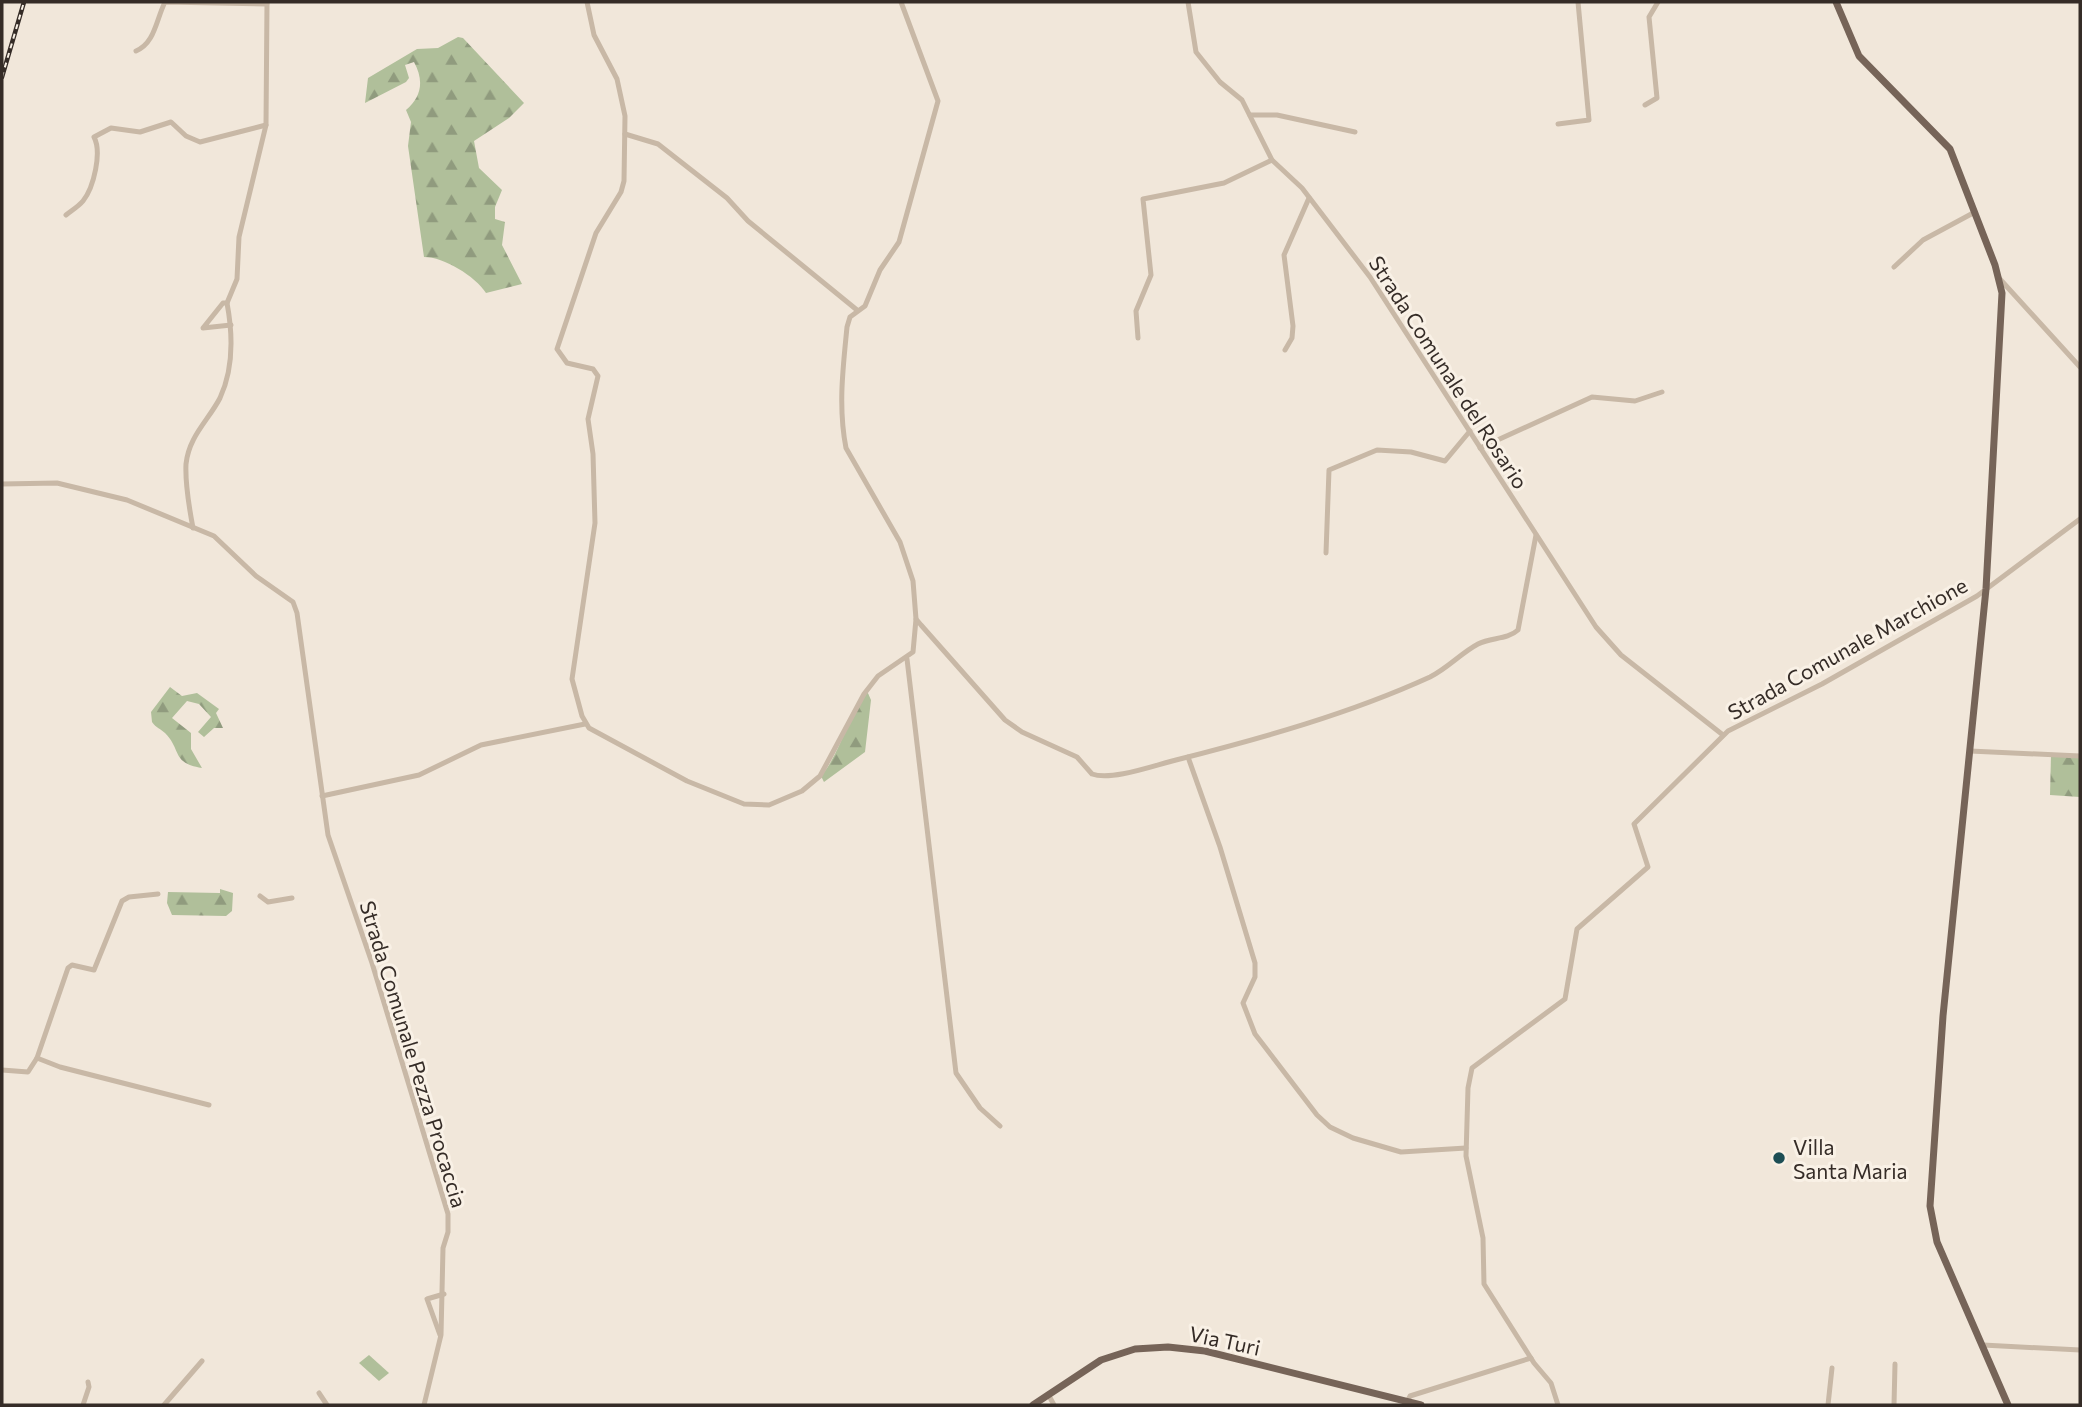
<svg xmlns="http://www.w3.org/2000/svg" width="2082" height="1407" font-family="Commissioner,sans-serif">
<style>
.forest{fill:url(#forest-firs)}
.park{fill:#b0bf9a}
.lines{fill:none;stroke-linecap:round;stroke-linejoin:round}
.minor{stroke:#c8b8a6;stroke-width:5}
.major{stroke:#766458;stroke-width:7}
.rail-casing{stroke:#352c27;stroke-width:4.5}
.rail{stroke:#f9f1e6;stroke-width:2;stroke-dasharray:5;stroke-linecap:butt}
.poi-dot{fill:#1d4e55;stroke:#f9f1e6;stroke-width:2.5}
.labels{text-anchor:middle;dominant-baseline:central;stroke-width:6;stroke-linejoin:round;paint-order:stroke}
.street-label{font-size:21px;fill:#352c27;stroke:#f9f1e6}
.poi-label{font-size:21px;fill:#352c27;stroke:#f9f1e6;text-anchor:start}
</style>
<defs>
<pattern id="forest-firs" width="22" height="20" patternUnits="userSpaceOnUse" patternTransform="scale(1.75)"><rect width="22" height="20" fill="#b0bf9a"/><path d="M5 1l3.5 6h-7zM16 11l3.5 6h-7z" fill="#909b7e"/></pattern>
</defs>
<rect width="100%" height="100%" fill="#f1e7da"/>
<!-- forest -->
<g class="forest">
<path d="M458,37L463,38L524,103L509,118L474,141L479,168L502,190L495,207V219L505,222L502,245L522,284L486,293C475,276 444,257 424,257L408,146L411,122L406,110C422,97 424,80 414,62L405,65L409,78L406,82L365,103L368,78L417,49L438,48Z"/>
<path d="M170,687L182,696L197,693L219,709L216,713L223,728H214L204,737L198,732L211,717L199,704L187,701L172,718L191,733V749L202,768C171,763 182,750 165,733C161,729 156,728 152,722L151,712Z"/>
<path d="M867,691L871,700L865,752L824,782L821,776C842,751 847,716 867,691Z"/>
<path d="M2051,755L2080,756V797L2050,795Z"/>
<path d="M220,889L233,893L232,911L226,916L172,915L167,903L168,892L220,893Z"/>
</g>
<!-- park -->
<path class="park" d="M369,1355L389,1373L379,1381L359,1363Z"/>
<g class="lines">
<!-- minor -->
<g class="minor">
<path d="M587,2L594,35L617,79L625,116L624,181L621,192L596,233L557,349L567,363L593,369L598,376L588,419L593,454L595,523L572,679L582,716L589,728L687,781L744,804L769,805L802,791L820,776L864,694L878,676L913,652L916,619"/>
<path d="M901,2L938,101L899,242L880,270L865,306L850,317L847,327C843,368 838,407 846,448L900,542L913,581L916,619L921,625L1005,720L1022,732L1077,757L1092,774C1112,781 1155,765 1176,760C1262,738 1349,714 1430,677C1448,668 1461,653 1478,644C1491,637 1507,640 1518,630L1536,535"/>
<path d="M1188,2L1196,52L1220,82L1242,100L1272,160L1302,188L1370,277L1596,627L1621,655L1723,735"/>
<path d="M136,51C155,43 156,20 165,2L267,4"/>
<path d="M1645,105L1657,98L1649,17L1658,2"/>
<path d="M1250,115H1277L1355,132"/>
<path d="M1558,124L1589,120L1578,2"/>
<path d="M625,134L658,144L727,198L748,221L857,310"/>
<path d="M66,215C71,211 79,206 83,201C94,187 102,152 94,137L111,128L140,132L171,122L186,136L200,142L266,125"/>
<path d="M1894,267L1923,240L1975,212"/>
<path d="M1999,278L2080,367"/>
<path d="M231,325L203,328L223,303H227L237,279L239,237L266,125L267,2"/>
<path d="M1138,338L1136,311L1151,275L1143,199L1224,183L1272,160"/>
<path d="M1285,350L1292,338L1293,326L1284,255L1309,198"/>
<path d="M1480,448L1592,397L1635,401L1662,392"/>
<path d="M2,484L57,483L127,500L214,536L256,576L293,602L297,613L328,835L372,963L448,1214V1232L443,1248L441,1335L424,1405"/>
<path d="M193,528C189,507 185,485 186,464C189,436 208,421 220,398C234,368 233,335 227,303"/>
<path d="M1326,553L1329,470L1377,450L1411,452L1445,461L1470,431"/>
<path d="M907,659L956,1073L980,1108L1000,1126"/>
<path d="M1970,751L2080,756"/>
<path d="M1188,757L1220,847L1255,963V977L1243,1003L1255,1034L1317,1115L1330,1127L1353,1138L1401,1152L1466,1148"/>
<path d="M322,796L419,775L481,745L585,724"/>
<path d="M260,896L268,902L292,898"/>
<path d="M37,1058L60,1067L209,1105"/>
<path d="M2,1070L28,1072L37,1058L68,968L72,965L94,970L122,901L129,897L158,894"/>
<path d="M440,1335L427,1299L444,1294"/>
<path d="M1983,1345L2080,1350"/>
<path d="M319,1393L327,1405"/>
<path d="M1048,1394L1054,1405"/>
<path d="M1407,1402L1410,1396L1531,1358"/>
<path d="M83,1405L89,1387L88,1382"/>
<path d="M164,1405L202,1361"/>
<path d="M1558,1405L1551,1383L1534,1363L1484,1284L1483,1238L1466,1156L1468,1088L1472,1068L1565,999L1577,929L1648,867L1634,824L1728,731L1822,684L1977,596L2080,519"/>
<path d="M1828,1405L1832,1368"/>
<path d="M1894,1405L1895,1364"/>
</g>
<!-- major -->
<g class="major">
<path d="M1836,2L1859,56L1950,149L1995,265L2002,293L1986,589L1943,1016L1930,1206L1937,1242L2008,1405"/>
<path d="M1033,1405L1101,1360L1135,1349L1168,1347L1205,1351L1421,1405"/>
</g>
<defs>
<path id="rail" d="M2,77L24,2"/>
</defs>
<!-- rail casing -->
<use href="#rail" class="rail-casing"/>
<!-- rail -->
<use href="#rail" class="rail"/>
</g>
<!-- markers -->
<circle class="poi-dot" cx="1779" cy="1158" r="7"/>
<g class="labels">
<!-- street labels -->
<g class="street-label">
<text transform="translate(1449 372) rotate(57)">Strada Comunale del Rosario</text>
<text transform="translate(1847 648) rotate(-29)">Strada Comunale Marchione</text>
<text transform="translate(414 1054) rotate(73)">Strada Comunale Pezza Procaccia</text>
<text transform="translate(1225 1340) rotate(12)">Via Turi</text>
</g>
<!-- poi labels -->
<g class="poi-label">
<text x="1793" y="1146">Villa<tspan x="1793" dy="24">Santa Maria</tspan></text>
</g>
</g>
<!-- border -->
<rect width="2082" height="1407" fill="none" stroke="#352c27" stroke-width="7"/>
</svg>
